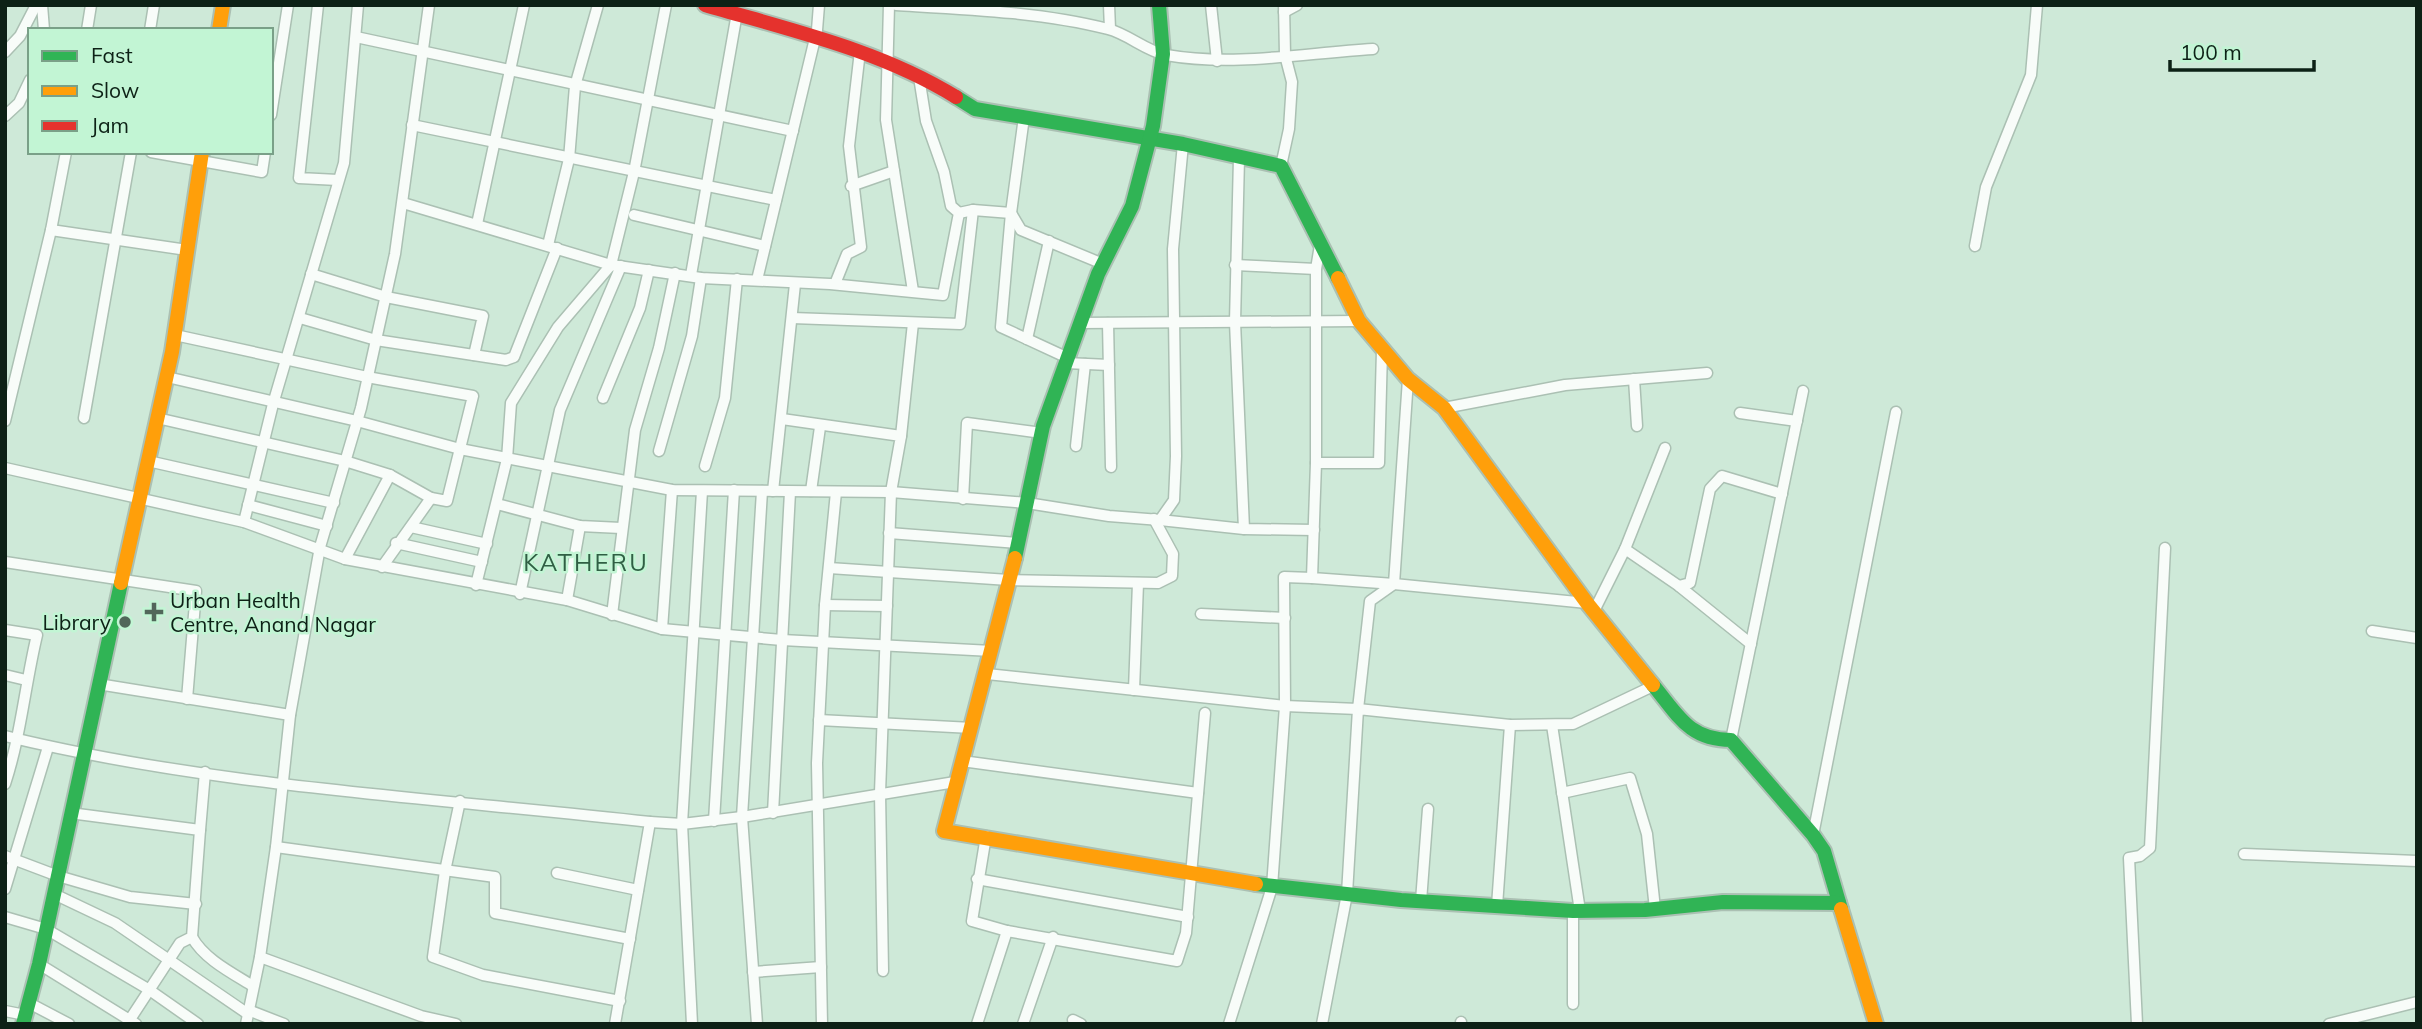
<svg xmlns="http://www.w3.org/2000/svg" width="2422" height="1029" font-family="Mulish,sans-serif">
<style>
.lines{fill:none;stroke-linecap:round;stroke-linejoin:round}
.street-casing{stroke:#abc0b3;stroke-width:13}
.fast-casing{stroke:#abc0b3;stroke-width:18}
.slow-casing{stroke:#abc0b3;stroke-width:18}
.jam-casing{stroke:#abc0b3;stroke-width:18}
.street{stroke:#f8fcf9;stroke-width:10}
.fast{stroke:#30b455;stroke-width:14}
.slow{stroke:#ff9f0a;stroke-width:14}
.jam{stroke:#e5322d;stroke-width:14}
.poi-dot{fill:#51675a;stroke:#c2f5d4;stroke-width:2.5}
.labels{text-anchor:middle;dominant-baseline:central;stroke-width:5;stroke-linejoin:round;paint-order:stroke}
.poi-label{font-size:21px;fill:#0d2116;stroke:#c2f5d4;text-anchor:start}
.quarter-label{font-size:24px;letter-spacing:2px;fill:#305f44;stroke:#c2f5d4}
</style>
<rect width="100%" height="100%" fill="#cee9d8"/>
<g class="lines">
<defs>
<g id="street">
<path d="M42,5L44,30"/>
<path d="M318,5L299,178L338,180"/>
<path d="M889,5L886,120L913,291"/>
<path d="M896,5C964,9 1042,12 1108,29C1128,34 1146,51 1166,55C1235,67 1304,53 1373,49"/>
<path d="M1109,5L1110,29"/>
<path d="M1211,5L1217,61"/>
<path d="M1284,12L1297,5"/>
<path d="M87,30L91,5"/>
<path d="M150,30L154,5"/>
<path d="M356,37L793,131"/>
<path d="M5,52L20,36L36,5"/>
<path d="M271,115L288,5"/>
<path d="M5,116L19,103L30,80"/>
<path d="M1024,117L1011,213L1001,327L1068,358"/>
<path d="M412,125L776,200"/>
<path d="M151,152L262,172L265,152"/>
<path d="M1239,158L1235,322L1244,529L1314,530"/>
<path d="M1281,166L1289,129L1292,82L1285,55L1284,5"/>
<path d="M851,186L894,171"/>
<path d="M403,203L611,265L701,278L830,284L943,295L959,213L951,206L944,172L926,121L919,77"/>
<path d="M959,213L973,210L1011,213L1021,230L1103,264"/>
<path d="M634,215L765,246"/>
<path d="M477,224L524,5"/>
<path d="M51,230L187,250"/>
<path d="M548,245L569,159L575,86L598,5"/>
<path d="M1975,246L1986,187L2031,75L2037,5"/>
<path d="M1235,265L1316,269"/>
<path d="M311,274L386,297L483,316L474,355"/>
<path d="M691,275L737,13"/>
<path d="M757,280L817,30L819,5"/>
<path d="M835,284L847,254L861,247L849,146L860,51"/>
<path d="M300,318L376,340L506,360L514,357L557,248"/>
<path d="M792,318L960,324L973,210"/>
<path d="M1080,323L1359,321"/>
<path d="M1108,323L1111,467"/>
<path d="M175,335L367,377L473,396L447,501L431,498L382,567"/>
<path d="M1027,339L1049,241"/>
<path d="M1066,363L1109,365"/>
<path d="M167,377L357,421L460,449L672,490L891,492L1027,503L1109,516L1160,520L1174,500L1176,456L1173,249L1183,144"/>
<path d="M1408,379L1394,584L1587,603"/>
<path d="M1634,379L1637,426"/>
<path d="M603,398L640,308L649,270"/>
<path d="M1444,408L1565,385L1707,373"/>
<path d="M1740,413L1797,421"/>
<path d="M84,418L131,152"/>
<path d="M157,418L345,461L390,475L431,498"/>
<path d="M782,419L901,436L891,492L880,793L883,971"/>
<path d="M5,421L51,230L66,152"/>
<path d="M901,436L913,323"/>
<path d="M1076,446L1085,364"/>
<path d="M659,451L692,336L701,278"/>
<path d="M148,461L334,503"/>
<path d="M1316,463H1379L1382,350"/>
<path d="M705,466L725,398L737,279"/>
<path d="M5,468L244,522L345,559L567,600L662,629L782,640L992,651"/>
<path d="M773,491L795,284"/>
<path d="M811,491L820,427"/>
<path d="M963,499L967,423L1042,433"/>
<path d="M497,504L580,526L621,528"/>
<path d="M248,505L327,526"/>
<path d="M1160,520L1244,529"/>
<path d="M244,522L273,404L344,163L358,5"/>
<path d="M411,527L487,544"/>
<path d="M889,533L1018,543"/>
<path d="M396,543L482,562"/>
<path d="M1625,549L1665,448"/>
<path d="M345,559L390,475"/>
<path d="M5,562L196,591L187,699"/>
<path d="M829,568L1009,580L1158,583L1172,576L1173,554L1154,519"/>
<path d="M476,585L507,459L511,403L558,327L611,265L634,172L666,5"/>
<path d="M1679,586L1690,583L1710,489L1722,476L1782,494"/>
<path d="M520,594L560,410L621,266"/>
<path d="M567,600L580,526"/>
<path d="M825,605L887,606"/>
<path d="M1595,609L1625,549L1679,586L1751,644"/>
<path d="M1201,614L1285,618"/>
<path d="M612,615L635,430L659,348L675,273"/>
<path d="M662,629L672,490"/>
<path d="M5,630L37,635C25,685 21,735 5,784"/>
<path d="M2372,631L2417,638"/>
<path d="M987,674L1285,706L1358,709L1370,601L1394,584L1312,578L1316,463V269L1320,245"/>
<path d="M5,675L26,680"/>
<path d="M98,684L290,715"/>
<path d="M1134,690L1138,583"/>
<path d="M819,720L972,728"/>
<path d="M1552,725L1580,911"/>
<path d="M5,736C214,787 437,798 650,822L615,1024"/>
<path d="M1731,740L1803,391"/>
<path d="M962,761L1198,793"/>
<path d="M1562,793L1630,778L1647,834L1655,909"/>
<path d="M460,801L445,871L433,957L483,975L620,1001"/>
<path d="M70,813L200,830L192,937L180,943L127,1024"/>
<path d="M773,813L790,492"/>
<path d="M714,821L734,490"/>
<path d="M650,822L682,824L742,817L955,782"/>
<path d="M200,830L205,772"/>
<path d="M1813,835L1896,412"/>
<path d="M986,836L972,921L1007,931L1177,961L1186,933L1205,713"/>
<path d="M276,847L495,877V913L630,939"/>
<path d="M2244,854L2417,861"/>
<path d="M5,856L58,876L130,897L196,904"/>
<path d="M557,873L638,890"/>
<path d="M977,879L1188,917"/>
<path d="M5,889L48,747"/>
<path d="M54,894L115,923L248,1014"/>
<path d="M1421,901L1428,809"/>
<path d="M1497,906L1510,725"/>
<path d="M1573,911V1004"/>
<path d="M5,917L46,929L148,989L198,1024"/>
<path d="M192,937C204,959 232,973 253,986"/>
<path d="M260,957L421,1016L456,1024"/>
<path d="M39,964L136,1024"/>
<path d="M753,972L821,967"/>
<path d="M29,1003L69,1024"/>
<path d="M248,1010L284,1024"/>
<path d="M5,1011L25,1015"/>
<path d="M1073,1020L1081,1024"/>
<path d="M246,1024L260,957L276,847L290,715L320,547L361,408L395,254L429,5"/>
<path d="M692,1024L682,824L702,491"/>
<path d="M757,1024L742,817L762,491"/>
<path d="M822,1024L817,763L825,605L836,492"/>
<path d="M977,1024L1007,931"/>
<path d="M1023,1024L1053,937"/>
<path d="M1229,1024L1272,887L1285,706L1284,577L1312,578"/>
<path d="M1322,1024L1347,894L1358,709L1510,725L1573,724L1653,686"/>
<path d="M1461,1024V1022"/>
<path d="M2137,1024L2129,858L2140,856L2150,848L2165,548"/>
<path d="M2329,1024L2417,1002"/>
</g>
<g id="fast">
<path d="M956,97L975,109L1183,144L1281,166L1338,278"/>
<path d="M1015,558L1043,426L1098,274L1132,206L1153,126L1163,54L1159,5"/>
<path d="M1653,685C1678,715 1689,740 1731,740L1813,835L1824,851L1841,909"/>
<path d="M1256,884L1401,900L1573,911L1645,910L1723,902L1839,903"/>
<path d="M23,1024L39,964L121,583"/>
</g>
<g id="slow">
<path d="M219,30L223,5"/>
<path d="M1338,278L1359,321L1408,379L1444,408L1587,603L1653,685"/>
<path d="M1015,558L944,831L1256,884"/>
<path d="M121,583L172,352L202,152"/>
<path d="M1841,909L1876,1024"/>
</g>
<path id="jam" d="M705,5C790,30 880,50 956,97"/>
</defs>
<!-- street casing -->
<use href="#street" class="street-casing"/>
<!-- fast casing -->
<use href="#fast" class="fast-casing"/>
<!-- slow casing -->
<use href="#slow" class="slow-casing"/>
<!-- jam casing -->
<use href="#jam" class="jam-casing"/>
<!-- street -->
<use href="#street" class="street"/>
<!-- fast -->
<use href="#fast" class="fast"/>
<!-- slow -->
<use href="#slow" class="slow"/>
<!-- jam -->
<use href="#jam" class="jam"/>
</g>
<!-- markers -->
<g class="poi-dot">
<path d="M150.5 601.5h7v7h7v7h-7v7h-7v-7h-7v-7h7z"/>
<circle cx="125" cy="622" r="7"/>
</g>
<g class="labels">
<!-- poi labels -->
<g class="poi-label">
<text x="170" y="600">Urban Health<tspan x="170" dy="24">Centre, Anand Nagar</tspan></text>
<text x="111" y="622" text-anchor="end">Library</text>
</g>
<!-- quarter labels -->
<g class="quarter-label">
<text x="586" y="562">KATHERU</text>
</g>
</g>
<!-- border -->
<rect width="2422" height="1029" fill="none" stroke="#0d2116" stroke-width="14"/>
<!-- legend -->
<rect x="28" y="28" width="245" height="126" fill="#c2f5d4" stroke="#7aa088" stroke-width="2"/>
<rect x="42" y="51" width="35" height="10" fill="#30b455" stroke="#7aa088" stroke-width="2"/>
<text x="91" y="63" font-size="21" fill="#0d2116">Fast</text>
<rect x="42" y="86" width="35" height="10" fill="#ff9f0a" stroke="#7aa088" stroke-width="2"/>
<text x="91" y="98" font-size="21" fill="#0d2116">Slow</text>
<rect x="42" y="121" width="35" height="10" fill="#e5322d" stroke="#7aa088" stroke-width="2"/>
<text x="91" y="133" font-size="21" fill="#0d2116">Jam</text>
<!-- scale -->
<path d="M2170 60v10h144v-10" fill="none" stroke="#0d2116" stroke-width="3.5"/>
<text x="2180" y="60" font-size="21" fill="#0d2116" stroke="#c2f5d4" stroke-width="5" paint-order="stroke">100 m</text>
</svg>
